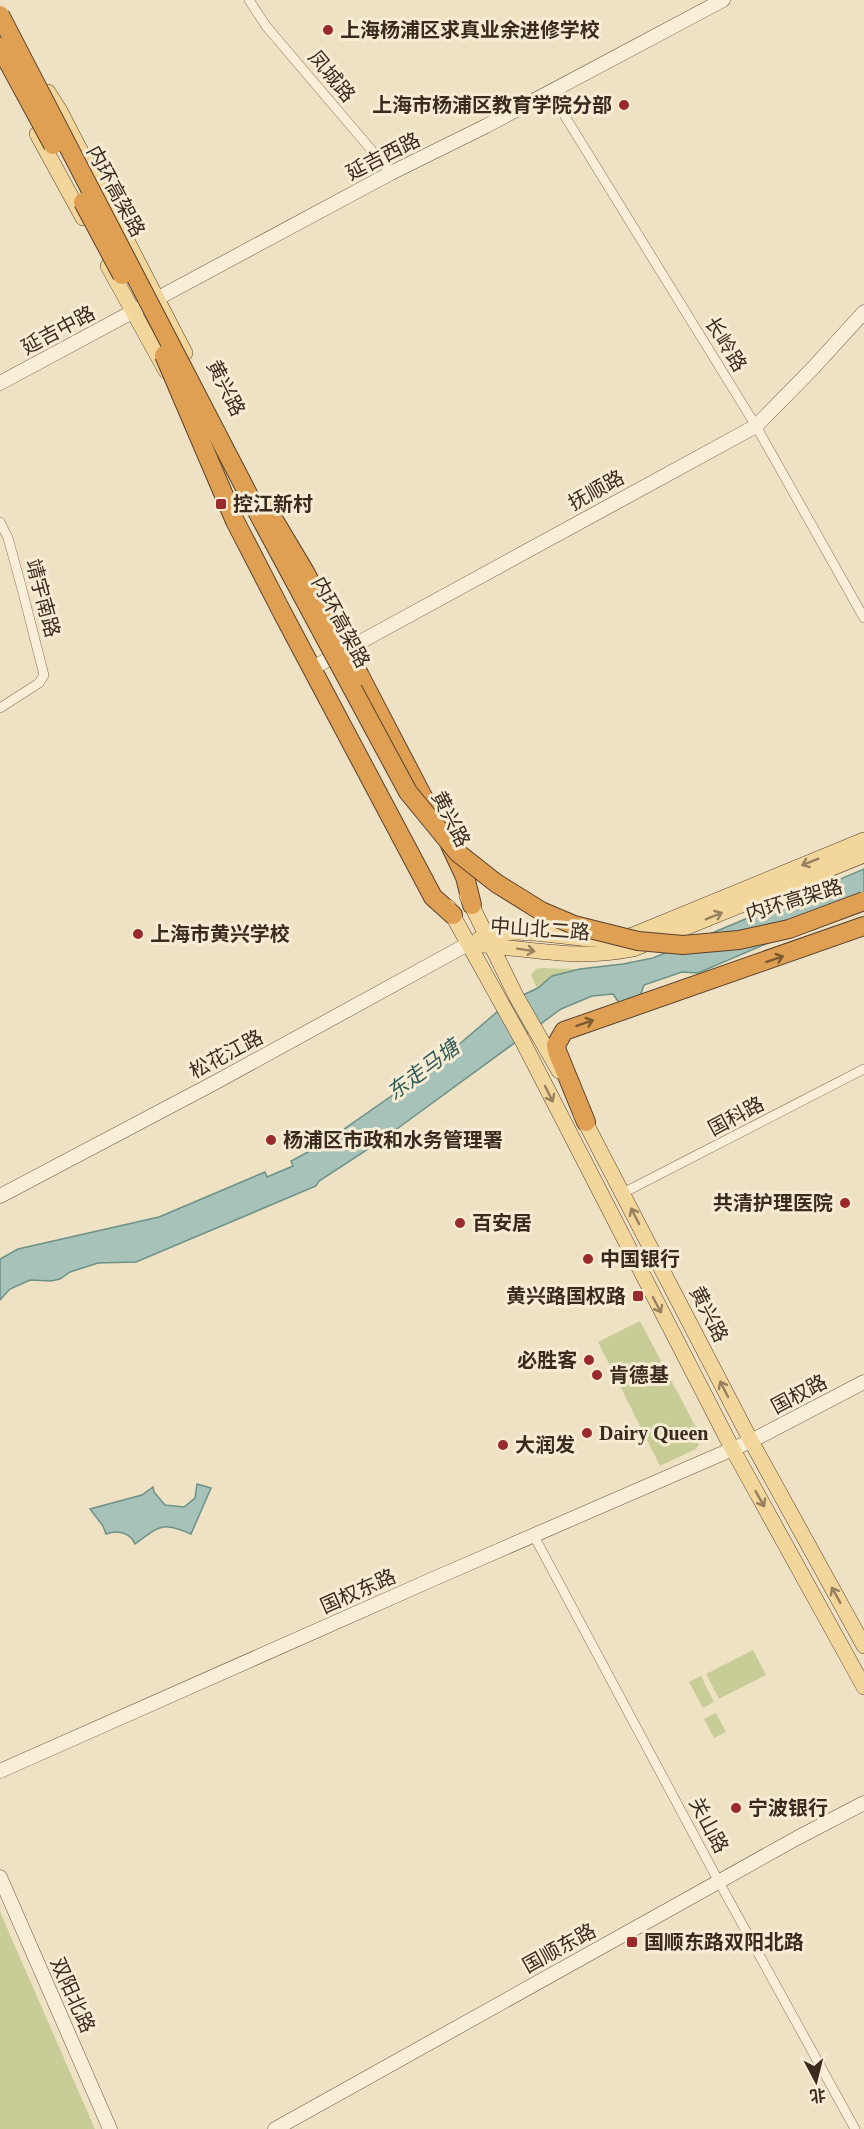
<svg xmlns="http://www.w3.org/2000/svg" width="864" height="2129" font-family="'Times New Roman','Noto Sans SC',serif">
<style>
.green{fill:#c8cd98}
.water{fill:#a6c2b9;stroke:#6d9187;stroke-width:1.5}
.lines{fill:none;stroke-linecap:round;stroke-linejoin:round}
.street-casing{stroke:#8a735a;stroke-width:10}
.secondary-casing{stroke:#6c543d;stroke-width:15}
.primary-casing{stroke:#58412e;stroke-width:16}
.highway-casing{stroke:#58412e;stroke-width:20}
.street{stroke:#f9efd8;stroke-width:9}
.secondary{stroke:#f9efd8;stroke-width:14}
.primary{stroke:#f2d69c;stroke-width:15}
.highway{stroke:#dfa054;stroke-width:18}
.highway-bridge-casing{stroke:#58412e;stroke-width:20;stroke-linecap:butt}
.highway-bridge{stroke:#dfa054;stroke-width:18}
.oneway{stroke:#96805d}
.oneway2{stroke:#7c5a34}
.poi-dot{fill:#9a292c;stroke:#f6ecd4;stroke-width:2}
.labels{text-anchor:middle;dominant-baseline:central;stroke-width:6;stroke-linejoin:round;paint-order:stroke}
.poi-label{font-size:20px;font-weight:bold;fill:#3a2b1e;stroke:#f6ecd4;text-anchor:start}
.street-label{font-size:20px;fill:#3a2b1e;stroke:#f6ecd4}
.water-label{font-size:21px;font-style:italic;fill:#2e5a56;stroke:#f6ecd4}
</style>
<rect width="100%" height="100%" fill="#efe2c4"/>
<!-- green -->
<g class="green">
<path d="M540,968L577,969L551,976L537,988L531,975L536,969Z"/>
<path d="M640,1321L699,1433L700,1442L696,1449L660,1466L598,1342Z"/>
<path d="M753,1650L766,1675L719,1699L706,1674Z"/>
<path d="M701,1676L714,1702L703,1708L689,1682Z"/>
<path d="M716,1713L726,1732L714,1738L704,1719Z"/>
<path d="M0,1911L7,1928L95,2129H0Z"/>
</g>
<!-- water -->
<g class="water">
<path d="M864,869V902L698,973L682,972L644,985L640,997L620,1004L613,994L592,996L561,1009L379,1142L319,1181L316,1186L136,1262L98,1263L70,1272L60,1279L51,1281L30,1280L10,1289L0,1300V1259L18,1249L159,1217L265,1172L267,1177L293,1166L291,1161L321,1145L430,1069L510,1001L538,988L552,976L580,969L623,964L653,958Z"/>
<path d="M197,1484L211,1488L191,1534C161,1521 160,1526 135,1544C130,1532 117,1530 106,1534L103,1526L90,1509L142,1495L153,1487L154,1492L165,1505L184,1507L195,1498Z"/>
</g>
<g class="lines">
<defs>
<g id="street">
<path d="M249,0L266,26L391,173"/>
<path d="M550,92L756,426L864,618"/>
<path d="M0,522L8,538L22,589L44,675L39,683L0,708"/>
<path d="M623,1193L864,1069"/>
<path d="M534,1536L719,1882L855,2129"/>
</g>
<g id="secondary">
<path d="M0,383L391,173L486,126L723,0"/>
<path d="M318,665L756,426L813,368L864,312"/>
<path d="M0,1196L216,1082L468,944"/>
<path d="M0,1771L440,1576L751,1441L864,1382"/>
<path d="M0,1877L110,2129"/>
<path d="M275,2129L797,1838L864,1803"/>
</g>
<g id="primary">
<path d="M48,92L60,111L185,353"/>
<path d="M37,134L83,218"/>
<path d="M108,266L166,371"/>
<path d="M467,896L516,996L559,1071"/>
<path d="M448,907L523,1042L732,1448L864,1687"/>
<path d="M479,939C509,927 541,934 572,937C592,940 613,939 633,935L864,840"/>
<path d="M483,945C536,950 580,960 633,949L864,855"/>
<path d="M581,1114L751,1441L864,1646"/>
</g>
<g id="highway">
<path d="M284,616L433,897L453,915"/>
<path d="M360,676L433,816"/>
<path d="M450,845L465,877L472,905"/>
<path d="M586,1122L557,1051L556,1045L564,1031L864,926"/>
</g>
</defs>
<!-- street casing -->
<use href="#street" class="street-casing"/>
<!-- secondary casing -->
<use href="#secondary" class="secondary-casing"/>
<!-- primary casing -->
<use href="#primary" class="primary-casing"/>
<!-- highway casing -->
<use href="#highway" class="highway-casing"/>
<!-- street -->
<use href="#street" class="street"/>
<!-- secondary -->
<use href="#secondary" class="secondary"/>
<!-- primary -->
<use href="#primary" class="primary"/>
<!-- highway -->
<use href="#highway" class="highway"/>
<defs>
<g id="highway-bridge">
<path d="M0,15L260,517L408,792L458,853L496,883L541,911L574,925L638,941L683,945L739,940L789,929L864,901"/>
<path d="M0,47L53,145"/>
<path d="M83,202L122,275"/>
<path d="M164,355L235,521L284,616"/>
<path d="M265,505L305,572L360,676"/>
</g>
</defs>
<!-- highway-bridge casing -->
<use href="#highway-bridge" class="highway-bridge-casing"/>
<!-- highway-bridge -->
<use href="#highway-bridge" class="highway-bridge"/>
</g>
<!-- one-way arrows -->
<defs><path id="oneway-shaft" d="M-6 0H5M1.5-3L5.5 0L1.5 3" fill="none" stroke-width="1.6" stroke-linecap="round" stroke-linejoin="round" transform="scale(1.5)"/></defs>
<g class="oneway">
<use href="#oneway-shaft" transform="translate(810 862) rotate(158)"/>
<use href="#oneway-shaft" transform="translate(714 916) rotate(-22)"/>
<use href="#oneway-shaft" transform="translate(526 950) rotate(9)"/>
<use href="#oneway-shaft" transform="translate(549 1094) rotate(63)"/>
<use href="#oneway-shaft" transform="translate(635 1216) rotate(-117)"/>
<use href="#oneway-shaft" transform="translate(657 1305) rotate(62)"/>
<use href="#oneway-shaft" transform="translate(724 1389) rotate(-117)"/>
<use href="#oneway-shaft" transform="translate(760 1499) rotate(61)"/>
<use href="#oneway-shaft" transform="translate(836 1595) rotate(-119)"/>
</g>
<g class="oneway2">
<use href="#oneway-shaft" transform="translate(775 959) rotate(-19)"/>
<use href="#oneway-shaft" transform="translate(585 1023) rotate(-19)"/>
</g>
<!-- markers -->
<g class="poi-dot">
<circle cx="328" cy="30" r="6"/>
<circle cx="624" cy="105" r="6"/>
<rect x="215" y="498" width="12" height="12" rx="3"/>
<circle cx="138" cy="934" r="6"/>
<circle cx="271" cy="1140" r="6"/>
<circle cx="845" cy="1203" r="6"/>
<circle cx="460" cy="1223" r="6"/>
<circle cx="588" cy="1259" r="6"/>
<rect x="632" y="1290" width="12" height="12" rx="3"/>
<circle cx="589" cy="1360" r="6"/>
<circle cx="597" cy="1375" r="6"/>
<circle cx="587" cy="1433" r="6"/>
<circle cx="503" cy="1445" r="6"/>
<circle cx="736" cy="1808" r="6"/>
<rect x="626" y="1936" width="12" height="12" rx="3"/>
</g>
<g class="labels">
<!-- poi labels -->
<g class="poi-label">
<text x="340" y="30">上海杨浦区求真业余进修学校</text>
<text x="612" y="105" text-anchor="end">上海市杨浦区教育学院分部</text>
<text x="233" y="504">控江新村</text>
<text x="150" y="934">上海市黄兴学校</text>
<text x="283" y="1140">杨浦区市政和水务管理署</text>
<text x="833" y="1203" text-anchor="end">共清护理医院</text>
<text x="472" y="1223">百安居</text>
<text x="600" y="1259">中国银行</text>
<text x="626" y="1296" text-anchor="end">黄兴路国权路</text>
<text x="577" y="1360" text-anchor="end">必胜客</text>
<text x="609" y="1375">肯德基</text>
<text x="599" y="1433">Dairy Queen</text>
<text x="515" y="1445">大润发</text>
<text x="748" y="1808">宁波银行</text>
<text x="644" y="1942">国顺东路双阳北路</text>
</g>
<!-- street labels -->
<g class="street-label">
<text transform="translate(332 76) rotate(50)">凤城路</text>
<text transform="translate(383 156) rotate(-27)">延吉西路</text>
<text transform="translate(116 191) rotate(62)">内环高架路</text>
<text transform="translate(58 330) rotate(-28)">延吉中路</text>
<text transform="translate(726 344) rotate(58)">长岭路</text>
<text transform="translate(226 388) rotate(63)">黄兴路</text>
<text transform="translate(596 490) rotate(-29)">抚顺路</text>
<text transform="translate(43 598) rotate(75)">靖宇南路</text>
<text transform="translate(341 622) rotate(62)">内环高架路</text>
<text transform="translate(451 819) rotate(63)">黄兴路</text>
<text transform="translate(794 900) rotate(-17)">内环高架路</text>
<text transform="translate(540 929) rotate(4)">中山北二路</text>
<text transform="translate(226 1054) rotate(-28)">松花江路</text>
<text transform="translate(736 1116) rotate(-28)">国科路</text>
<text transform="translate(709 1314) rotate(63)">黄兴路</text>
<text transform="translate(799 1394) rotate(-28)">国权路</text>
<text transform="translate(358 1591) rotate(-24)">国权东路</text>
<text transform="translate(709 1825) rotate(62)">关山路</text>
<text transform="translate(559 1948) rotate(-29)">国顺东路</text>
<text transform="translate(73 1995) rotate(66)">双阳北路</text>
</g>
<!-- water labels -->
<g class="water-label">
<text transform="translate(423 1070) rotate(-37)">东走马塘</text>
</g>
</g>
<!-- north arrow -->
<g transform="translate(816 2081) rotate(173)" stroke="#f6ecd4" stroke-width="4.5" paint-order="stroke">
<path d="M0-4.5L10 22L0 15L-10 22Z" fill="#3a2b1e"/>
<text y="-9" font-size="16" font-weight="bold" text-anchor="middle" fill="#3a2b1e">北</text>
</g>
</svg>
